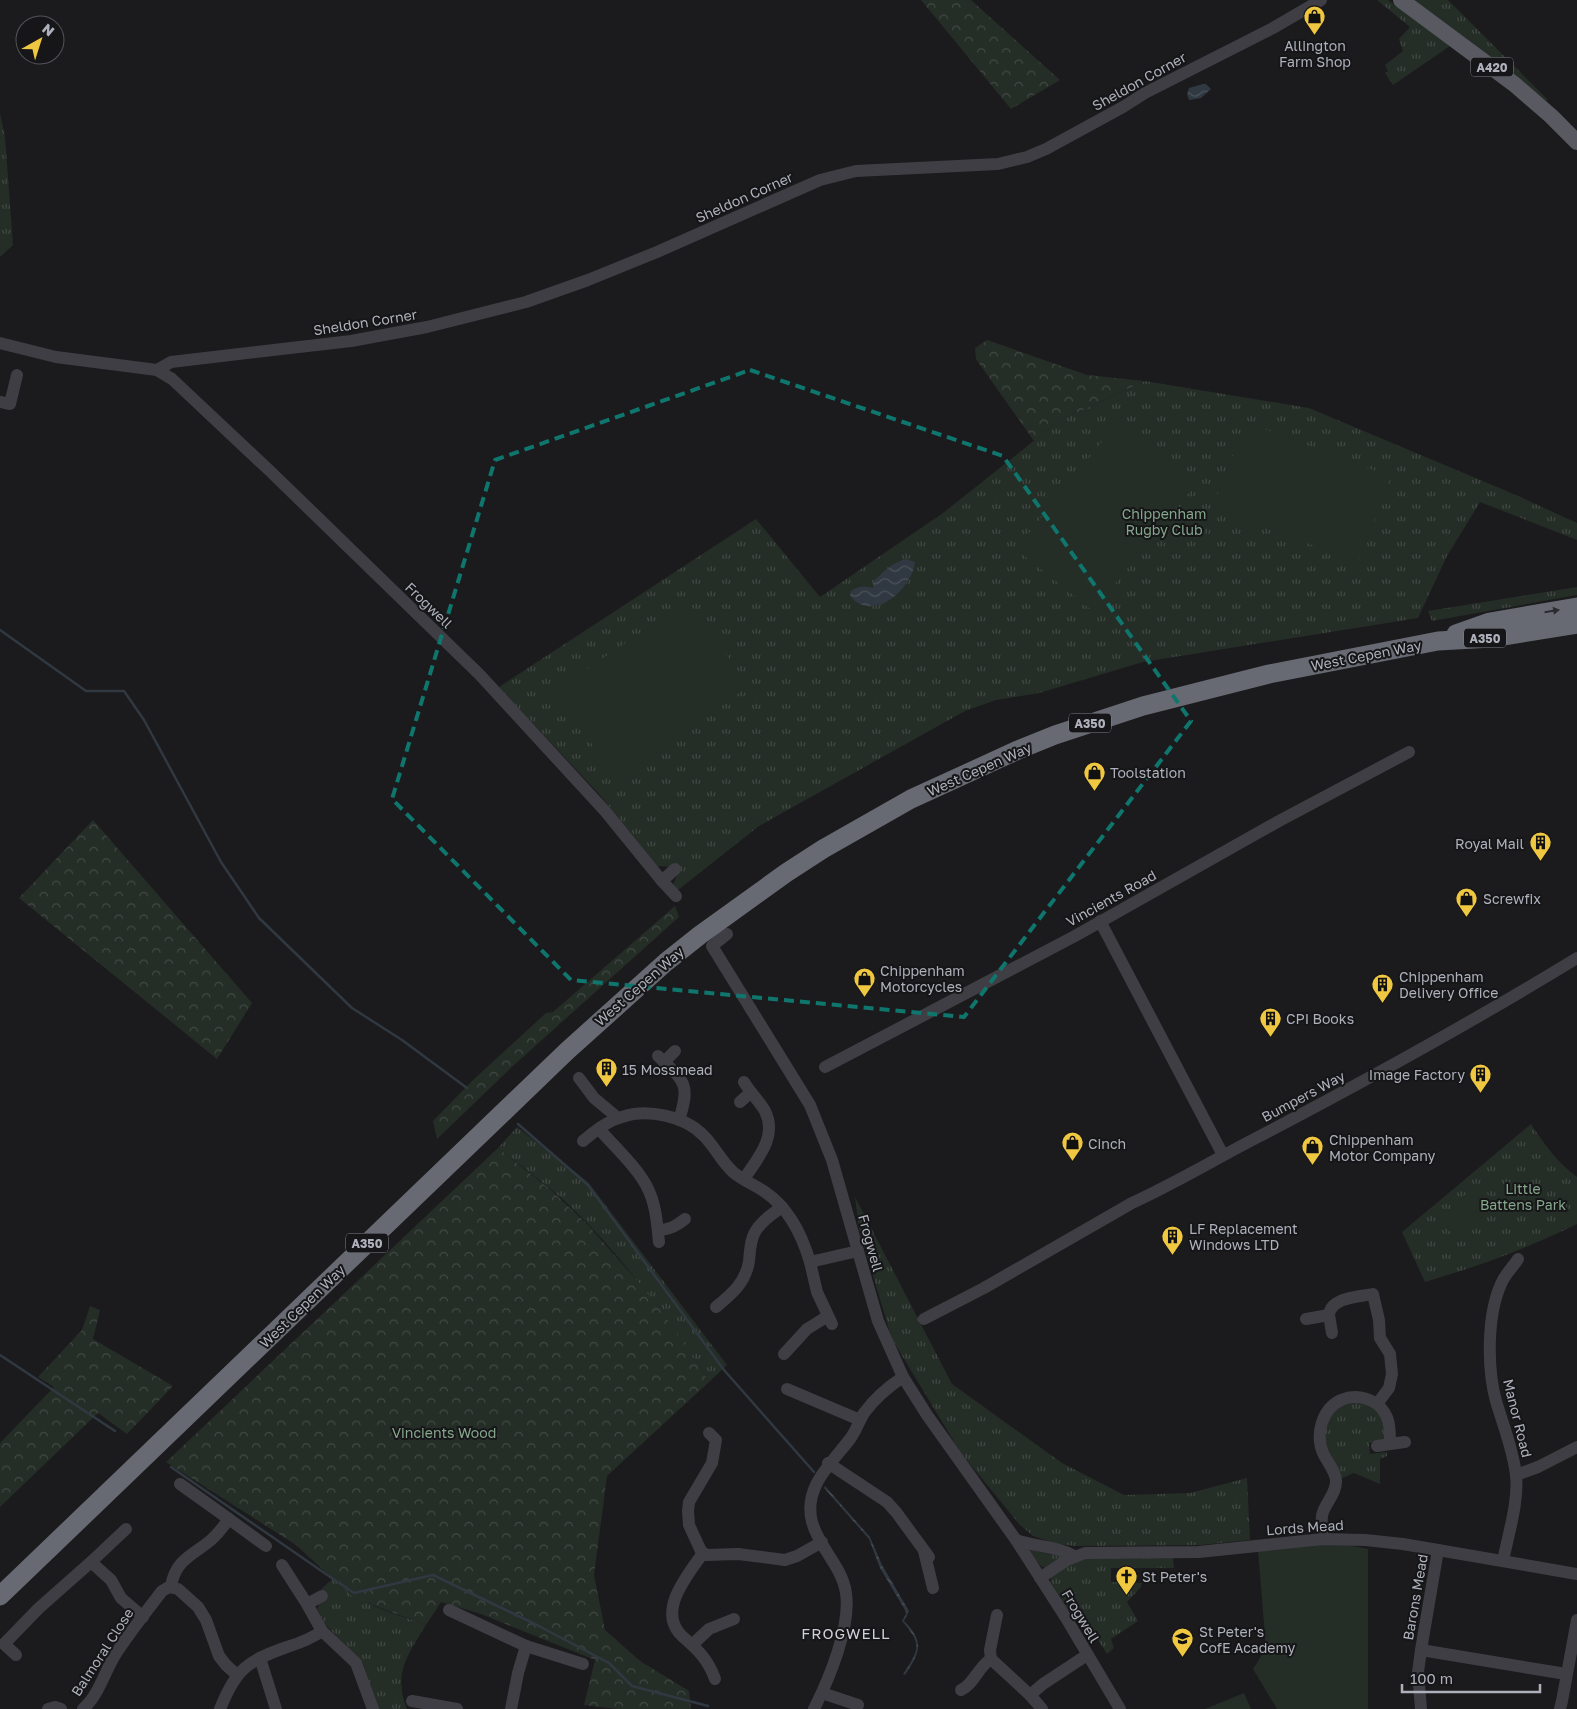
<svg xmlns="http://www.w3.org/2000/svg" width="1577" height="1709" font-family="'Golos Text',sans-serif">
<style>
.grass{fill:url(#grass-tufts)}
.forest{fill:url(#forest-crowns)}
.garden{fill:#252d27}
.water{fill:url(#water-waves)}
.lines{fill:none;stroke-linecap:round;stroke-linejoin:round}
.stream{stroke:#303841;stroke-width:2.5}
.minor{stroke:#3e3e44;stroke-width:12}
.major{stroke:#585961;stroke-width:16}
.highway{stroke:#686a73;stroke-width:19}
.oneway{fill:#2a2b2f}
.marked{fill:none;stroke:#0f766e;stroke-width:4;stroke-dasharray:10 6;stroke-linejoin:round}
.labels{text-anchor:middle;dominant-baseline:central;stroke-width:4;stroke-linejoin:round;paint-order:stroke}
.shield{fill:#161618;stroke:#80828b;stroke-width:1}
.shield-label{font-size:12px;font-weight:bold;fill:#aeb1bc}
.poi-label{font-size:14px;fill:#aeb1bc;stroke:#161618;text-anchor:start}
.street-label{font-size:14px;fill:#aeb1bc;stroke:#161618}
.park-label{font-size:14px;fill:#85a78b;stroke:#161618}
.neighbourhood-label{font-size:15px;letter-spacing:1px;fill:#cfd0d8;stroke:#161618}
</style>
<defs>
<pattern id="grass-tufts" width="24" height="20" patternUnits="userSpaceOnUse" patternTransform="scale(1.25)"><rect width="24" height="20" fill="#252d27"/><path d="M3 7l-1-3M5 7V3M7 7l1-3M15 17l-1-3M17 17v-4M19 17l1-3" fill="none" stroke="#424944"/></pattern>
<pattern id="forest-crowns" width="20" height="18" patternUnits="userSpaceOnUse" patternTransform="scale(1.25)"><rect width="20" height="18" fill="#252d27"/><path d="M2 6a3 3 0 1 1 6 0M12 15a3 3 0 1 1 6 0" fill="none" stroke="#424944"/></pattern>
<pattern id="water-waves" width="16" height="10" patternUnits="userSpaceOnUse" patternTransform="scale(1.25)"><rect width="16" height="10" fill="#303841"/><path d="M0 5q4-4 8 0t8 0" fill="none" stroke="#4b525a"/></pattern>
</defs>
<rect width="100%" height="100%" fill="#1b1b1d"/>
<!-- grass -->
<g class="grass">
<path d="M1377,0H1388L1450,46L1393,85L1385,73L1388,71L1385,65L1403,51L1399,39L1410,27Z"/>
<path d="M1410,0H1448L1548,100L1544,101Z"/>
<path d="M0,113L5,137L13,245L0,257Z"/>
<path d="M1145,381L1309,408L1516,495L1577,523V540L1480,502L1447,556L1418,618L1143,662L1039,693L996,700L965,711L759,826L678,890L673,885L678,873L671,867L657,866L599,794L499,687L756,519L820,597L943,513L1059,421Z"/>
<path d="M1577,587V595L1432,621L1428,611Z"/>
<path d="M1531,1124C1544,1144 1557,1162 1577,1177V1224C1526,1249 1479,1266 1425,1282L1402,1232Z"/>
<path d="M517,1127L588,1182L727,1365L709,1382C669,1321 625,1259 572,1208C549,1186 523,1168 498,1148Z"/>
<path d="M855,1197L952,1384L1062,1463L1124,1495L1190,1493L1247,1478L1250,1540L1201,1545L1076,1546L1057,1544L1033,1536L1019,1524L961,1453L892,1339L859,1229Z"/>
<path d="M1350,1401C1356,1402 1365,1402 1371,1405C1382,1411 1384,1426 1385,1438L1369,1443L1370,1454L1387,1452V1456L1380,1459V1484L1354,1473L1342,1478L1333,1462L1323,1438L1330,1412Z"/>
<path d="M1031,1550L1063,1557C1043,1572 1044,1572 1030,1551Z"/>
<path d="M1079,1558H1173L1174,1568H1111V1582L1142,1583L1141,1587L1127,1602L1138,1621L1111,1639L1114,1648L1107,1654L1084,1618L1066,1609L1050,1584L1051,1578Z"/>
<path d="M335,1577C350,1603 398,1614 426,1625C414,1645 398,1665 402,1690C402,1696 405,1703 407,1709H378L363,1664L325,1624L317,1609L319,1604L328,1598L321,1589Z"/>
</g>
<!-- forest -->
<g class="forest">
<path d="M921,0H971L1060,80L1011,109Z"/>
<path d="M987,340L1087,375L1145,381L1059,421L1034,441L976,359L975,348Z"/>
<path d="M93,820L252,1003L217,1059L19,898Z"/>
<path d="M675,906L679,917L514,1065L437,1139L433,1121L472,1081L546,1013L553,1012Z"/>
<path d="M498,1148L551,1190L588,1225L641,1285L673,1327L709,1382L607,1476L594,1575L605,1630L640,1661L689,1691L691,1709H617L584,1705L595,1660L481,1614L441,1602L426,1625L354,1598L296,1545L166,1462Z"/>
<path d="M90,1306L100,1310L93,1339L173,1386L127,1434L98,1413L0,1507V1443L54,1387L38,1377L82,1330Z"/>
</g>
<!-- garden -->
<g class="garden">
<path d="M1120,419L1197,482L1093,611L1016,549Z"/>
<path d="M1246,422L1391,477L1358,562L1212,508Z"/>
<path d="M688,601L749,686L616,778L554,691Z"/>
<path d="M1477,1183L1497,1204L1459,1241L1439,1220Z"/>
<path d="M1324,1540L1368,1549V1709H1277L1253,1669L1266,1648L1258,1551Z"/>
<path d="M1244,1693L1251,1709H1205Z"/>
</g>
<!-- water -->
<g class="water">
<path d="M1203,84H1206L1211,89L1201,98L1189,100L1187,94L1189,88Z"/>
<path d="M906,559L915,562C912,589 873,624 850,596L851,591C858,586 864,586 873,588V583C880,573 894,562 906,559Z"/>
<path d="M825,1486L870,1537L882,1565L909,1611L904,1621C925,1642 920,1653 905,1675L903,1674C920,1649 922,1644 902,1621L906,1614L905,1610L880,1568L869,1539L824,1488Z"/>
</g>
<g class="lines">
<!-- stream -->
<g class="stream">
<path d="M0,630L86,691H124L144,720L221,862L259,918L352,1008L402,1040L467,1088"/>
<path d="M518,1124L588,1185L724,1370L814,1472"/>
<path d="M0,1355L115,1431"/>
<path d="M171,1467L336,1581"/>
<path d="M338,1582L354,1593L433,1575L535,1624L609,1663L632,1686L708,1706"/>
</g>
<!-- minor -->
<g class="minor">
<path d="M0,343L56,357L157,370L172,379L271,472L480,675L605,811L662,881L676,896"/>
<path d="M157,370L171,362L351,341L427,327L526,302L588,280L657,252L820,180L856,171L998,164L1027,157L1046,149L1123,107L1145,93L1273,28L1321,0"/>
<path d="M0,402L10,404L17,375"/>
<path d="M662,881L675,869"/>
<path d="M1100,921L1223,1155"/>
<path d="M727,934L712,946L810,1105L832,1160L878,1321L903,1377L927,1415L1016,1540L1066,1618L1120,1709"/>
<path d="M658,1056C684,1081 691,1083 679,1120"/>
<path d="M664,1062L675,1051"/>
<path d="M825,1067L1075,936L1279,821L1409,752"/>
<path d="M579,1078L594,1098L618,1118"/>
<path d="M744,1082C750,1092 759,1101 765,1111C778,1137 757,1159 744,1179"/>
<path d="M740,1102L751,1092"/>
<path d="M599,1129C614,1146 639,1169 648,1189C656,1205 657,1224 659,1242"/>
<path d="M583,1141C594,1132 607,1121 622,1117C647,1108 685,1116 704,1136C715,1147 721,1161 733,1172C742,1180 755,1185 765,1192C789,1208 802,1235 810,1262"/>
<path d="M658,1230C669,1230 676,1226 685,1219"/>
<path d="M716,1307C732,1294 746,1282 749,1261C750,1252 750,1242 754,1234C759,1223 772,1214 782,1207"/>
<path d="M1329,1315L1332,1333"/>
<path d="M924,1319L984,1288L1132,1203C1176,1183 1217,1158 1260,1136C1367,1080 1474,1021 1577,958"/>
<path d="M1306,1319L1329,1315C1331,1297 1359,1297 1373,1294L1379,1320L1380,1338L1390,1354L1392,1374L1389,1388L1377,1404C1366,1397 1353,1395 1341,1400C1322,1409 1315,1434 1323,1453C1327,1462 1335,1470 1336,1480C1337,1492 1327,1501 1323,1512C1320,1520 1322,1530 1323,1539"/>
<path d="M832,1324L817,1292L810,1262L858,1251"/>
<path d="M784,1354L807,1329L828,1316"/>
<path d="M787,1389L860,1420"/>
<path d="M1377,1404C1390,1415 1390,1427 1390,1444L1405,1442"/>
<path d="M709,1433L716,1440L712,1463L689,1502L688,1511L689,1525L701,1551L706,1555L738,1554L785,1560L797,1556L822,1542"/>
<path d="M1377,1446L1390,1444"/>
<path d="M828,1463L887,1502L896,1512L929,1557"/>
<path d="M1516,1475L1538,1467L1577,1447"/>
<path d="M229,1519L266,1546"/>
<path d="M126,1529L91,1562L111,1580L121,1598L143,1617"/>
<path d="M1016,1540C1035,1547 1057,1546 1074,1556"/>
<path d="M1438,1550L1421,1650L1566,1674"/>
<path d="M924,1551L933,1588"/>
<path d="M703,1553C688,1575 656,1611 682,1636C697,1649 708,1659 715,1679"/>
<path d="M1503,1561C1508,1535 1519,1501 1516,1475C1513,1449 1503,1425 1496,1401C1487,1368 1487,1315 1501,1284C1505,1274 1513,1267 1518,1259"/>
<path d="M282,1565L307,1604L322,1596"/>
<path d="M1040,1578L1067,1560L1085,1553L1199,1552L1323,1539L1365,1540L1403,1544L1577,1574"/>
<path d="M171,1586C176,1559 192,1556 211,1540C218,1534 223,1527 229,1519L180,1484"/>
<path d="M307,1604L322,1631L356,1663L373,1709"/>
<path d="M449,1610L526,1646L518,1673L511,1709"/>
<path d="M997,1615L990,1650L991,1659L1030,1695"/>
<path d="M693,1644L709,1629L734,1619"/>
<path d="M526,1646L583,1664"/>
<path d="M1421,1650L1418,1672L1421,1709"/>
<path d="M16,1655L4,1644L39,1608L91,1562"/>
<path d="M260,1658L276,1709"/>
<path d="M961,1690C974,1684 978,1667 991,1659"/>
<path d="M822,1693L858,1705"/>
<path d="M412,1701L457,1709"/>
<path d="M48,1709L55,1707L61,1709"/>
<path d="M83,1709C99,1695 104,1673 115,1655C129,1633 146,1612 162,1591L169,1587L178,1589L198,1607L206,1620L219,1656L226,1665L237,1675"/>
<path d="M220,1709C236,1669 247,1661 287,1647C300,1643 311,1639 322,1631"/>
<path d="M814,1709C829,1679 851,1627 846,1593C842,1566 819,1548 812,1522C803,1487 831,1464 850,1439C856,1431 859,1421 864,1413C875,1398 888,1387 903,1377"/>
<path d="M1042,1709L1030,1695L1043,1684L1087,1655"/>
<path d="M1560,1709L1562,1701L1577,1620"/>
</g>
<!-- major -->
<path class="major" d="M1401,0L1514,84L1551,116L1577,142"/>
<!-- highway -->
<g class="highway">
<path d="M1456,634L1490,622L1577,607"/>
<path d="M0,1596L567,1051L666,962L700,935L786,873L823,849L911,799L1018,750L1055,735L1143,706L1269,674L1438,641L1492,638L1577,624"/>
</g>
</g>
<!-- one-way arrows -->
<defs><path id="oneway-solid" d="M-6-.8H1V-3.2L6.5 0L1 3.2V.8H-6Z" transform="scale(1.25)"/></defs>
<use class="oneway" href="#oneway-solid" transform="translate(1552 611) rotate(-9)"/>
<!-- marked area -->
<path class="marked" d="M750,370L1003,456L1191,721L964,1017L571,980L392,799L495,460Z"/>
<!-- icons -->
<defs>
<symbol id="shop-pin" viewBox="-11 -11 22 30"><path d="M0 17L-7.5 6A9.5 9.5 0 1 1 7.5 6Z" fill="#f0c740" stroke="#161618"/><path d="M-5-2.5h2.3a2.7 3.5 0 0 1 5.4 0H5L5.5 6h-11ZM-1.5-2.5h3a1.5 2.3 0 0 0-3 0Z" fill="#111"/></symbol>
<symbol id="building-pin" viewBox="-11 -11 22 30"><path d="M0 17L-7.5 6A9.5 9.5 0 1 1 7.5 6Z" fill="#f0c740" stroke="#161618"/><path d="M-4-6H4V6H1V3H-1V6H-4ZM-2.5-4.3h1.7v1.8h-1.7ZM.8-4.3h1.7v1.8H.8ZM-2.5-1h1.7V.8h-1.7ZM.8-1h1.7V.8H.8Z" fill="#111"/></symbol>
<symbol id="church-pin" viewBox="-11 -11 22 30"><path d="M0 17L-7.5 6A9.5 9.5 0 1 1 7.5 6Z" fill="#f0c740" stroke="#161618"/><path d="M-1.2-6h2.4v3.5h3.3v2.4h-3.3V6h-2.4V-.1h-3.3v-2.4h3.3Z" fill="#111"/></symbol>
<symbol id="school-pin" viewBox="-11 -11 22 30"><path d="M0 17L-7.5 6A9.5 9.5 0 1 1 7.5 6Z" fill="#f0c740" stroke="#161618"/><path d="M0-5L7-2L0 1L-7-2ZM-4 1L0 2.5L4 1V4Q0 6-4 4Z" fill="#111"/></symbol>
</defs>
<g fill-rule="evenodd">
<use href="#shop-pin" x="1302" y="4" width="25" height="34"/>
<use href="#shop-pin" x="1082" y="760" width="25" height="34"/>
<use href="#building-pin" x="1528" y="830" width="25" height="34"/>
<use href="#shop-pin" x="1454" y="886" width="25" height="34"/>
<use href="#shop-pin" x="852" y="966" width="25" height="34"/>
<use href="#building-pin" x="1370" y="972" width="25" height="34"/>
<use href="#building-pin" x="1258" y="1006" width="25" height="34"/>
<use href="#building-pin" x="594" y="1056" width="25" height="34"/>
<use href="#building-pin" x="1468" y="1062" width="25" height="34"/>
<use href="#shop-pin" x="1060" y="1130" width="25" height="34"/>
<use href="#shop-pin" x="1300" y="1134" width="25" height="34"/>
<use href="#building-pin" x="1160" y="1224" width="25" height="34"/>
<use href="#church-pin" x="1114" y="1564" width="25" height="34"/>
<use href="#school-pin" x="1170" y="1626" width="25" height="34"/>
</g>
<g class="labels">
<!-- shield labels -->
<g class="shield">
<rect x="1471" y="57.5" width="42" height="19" rx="4"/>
<rect x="1464" y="628.5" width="42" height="19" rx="4"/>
<rect x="1069" y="713.5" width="42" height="19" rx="4"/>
<rect x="346" y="1233.5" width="42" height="19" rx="4"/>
</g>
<g class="shield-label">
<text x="1492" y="67">A420</text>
<text x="1485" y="638">A350</text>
<text x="1090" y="723">A350</text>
<text x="367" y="1243">A350</text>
</g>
<!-- poi labels -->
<g class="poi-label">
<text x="1315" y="45" text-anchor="middle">Allington<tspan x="1315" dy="16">Farm Shop</tspan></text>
<text x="1110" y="772">Toolstation</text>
<text x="1524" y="843" text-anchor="end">Royal Mail</text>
<text x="1483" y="898">Screwfix</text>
<text x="880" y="970">Chippenham<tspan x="880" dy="16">Motorcycles</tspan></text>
<text x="1399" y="976">Chippenham<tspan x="1399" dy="16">Delivery Office</tspan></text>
<text x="1286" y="1018">CPI Books</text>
<text x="622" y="1069">15 Mossmead</text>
<text x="1465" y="1074" text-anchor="end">Image Factory</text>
<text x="1329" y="1139">Chippenham<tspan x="1329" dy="16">Motor Company</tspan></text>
<text x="1088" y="1143">Cinch</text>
<text x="1189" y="1228">LF Replacement<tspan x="1189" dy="16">Windows LTD</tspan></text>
<text x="1142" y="1576">St Peter's</text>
<text x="1199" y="1631">St Peter's<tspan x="1199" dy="16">CofE Academy</tspan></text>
</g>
<!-- street labels -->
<g class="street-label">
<text transform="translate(1139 81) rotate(-29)">Sheldon Corner</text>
<text transform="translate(744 197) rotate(-24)">Sheldon Corner</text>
<text transform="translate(365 322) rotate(-9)">Sheldon Corner</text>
<text transform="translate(429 605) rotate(44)">Frogwell</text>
<text transform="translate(1366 655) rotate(-11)">West Cepen Way</text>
<text transform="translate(979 769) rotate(-24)">West Cepen Way</text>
<text transform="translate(1111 898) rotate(-29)">Vincients Road</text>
<text transform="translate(639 986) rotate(-41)">West Cepen Way</text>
<text transform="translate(1303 1096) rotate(-28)">Bumpers Way</text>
<text transform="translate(871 1243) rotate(75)">Frogwell</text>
<text transform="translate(302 1306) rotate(-44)">West Cepen Way</text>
<text transform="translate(1518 1418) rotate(76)">Manor Road</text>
<text transform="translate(1305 1527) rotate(-4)">Lords Mead</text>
<text transform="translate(1415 1597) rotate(-80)">Barons Mead</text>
<text transform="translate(1081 1616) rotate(59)">Frogwell</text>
<text transform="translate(102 1652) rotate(-57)">Balmoral Close</text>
</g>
<!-- park labels -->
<g class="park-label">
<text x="1164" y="513">Chippenham<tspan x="1164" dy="16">Rugby Club</tspan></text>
<text x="1523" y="1188">Little<tspan x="1523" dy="16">Battens Park</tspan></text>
<text x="444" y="1432">Vincients Wood</text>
</g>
<!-- neighbourhood labels -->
<g class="neighbourhood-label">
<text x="846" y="1633">FROGWELL</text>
</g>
</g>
<!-- north arrow -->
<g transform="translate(40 40) rotate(39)"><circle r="24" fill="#161618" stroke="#53545a"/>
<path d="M0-4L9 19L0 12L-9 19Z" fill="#f0c740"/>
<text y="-8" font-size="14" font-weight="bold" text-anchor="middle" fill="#aeb1bc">N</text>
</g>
<!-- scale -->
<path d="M1402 1684v8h138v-8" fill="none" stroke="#aeb1bc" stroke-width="2.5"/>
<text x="1410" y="1684" font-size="15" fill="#aeb1bc" stroke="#161618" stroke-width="4" paint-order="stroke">100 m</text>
</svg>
